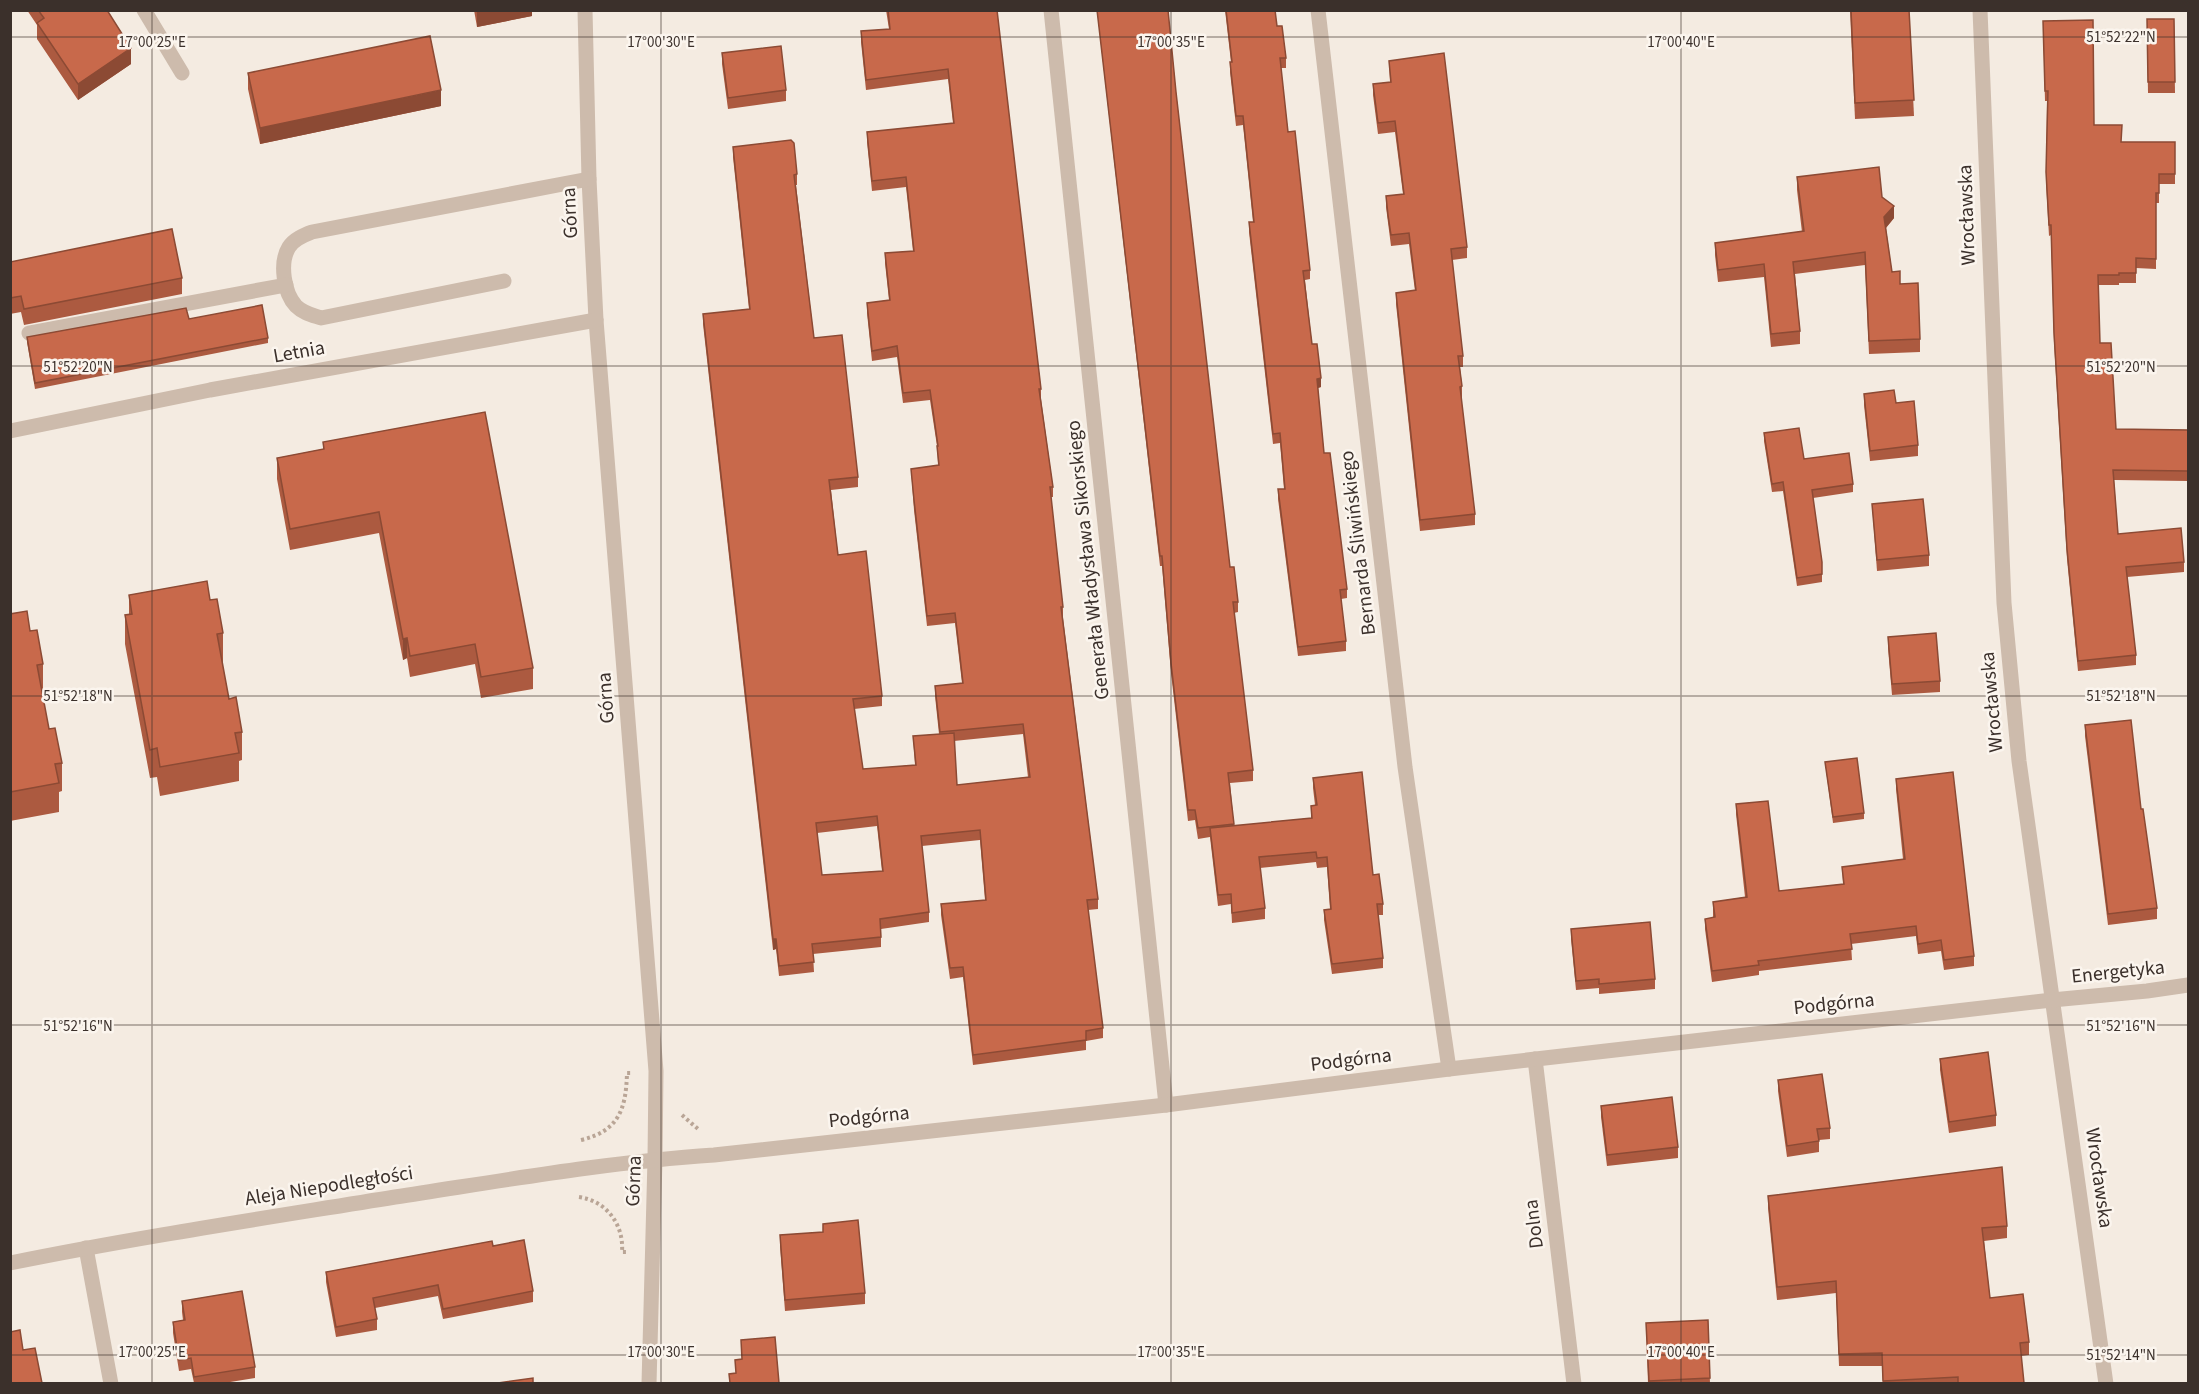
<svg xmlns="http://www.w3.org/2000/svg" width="2199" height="1394" font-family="'Source Sans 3',sans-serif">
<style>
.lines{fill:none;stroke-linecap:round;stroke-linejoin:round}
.path{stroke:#b9a596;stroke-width:4;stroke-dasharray:3 3;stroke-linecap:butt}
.minor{stroke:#cdbbac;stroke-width:15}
.wall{fill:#ac5a40;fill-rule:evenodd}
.shaded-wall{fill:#8c4a34}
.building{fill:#c8694b;stroke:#8c4a34;stroke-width:1.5;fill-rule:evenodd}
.ticks{fill:none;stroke:#3b302b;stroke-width:1.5;stroke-opacity:0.45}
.labels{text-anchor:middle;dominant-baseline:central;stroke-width:5;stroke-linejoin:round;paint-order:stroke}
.street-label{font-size:20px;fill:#3b302b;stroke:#fbf5ee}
.ticks-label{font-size:15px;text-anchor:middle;fill:#3b302b;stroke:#fbf5ee;stroke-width:5;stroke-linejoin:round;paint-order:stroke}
</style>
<rect width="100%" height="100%" fill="#f4ebe1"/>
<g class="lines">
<!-- path -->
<g class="path">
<path d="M682,1115L698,1129"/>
<path d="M581,1140C619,1131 626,1109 627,1073H631"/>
<path d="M579,1197C607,1201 624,1225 622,1252H627"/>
</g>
<!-- minor -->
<g class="minor">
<path d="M144,10L182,73"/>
<path d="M585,10L589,179L596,320L656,1071L655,1159L649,1384"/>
<path d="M1051,10L1166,1105"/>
<path d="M1318,10L1405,767L1449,1069"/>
<path d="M1980,10L2004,603L2019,761L2106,1384"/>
<path d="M504,281L321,318C312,315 303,313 296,306C284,293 279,263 289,247C294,239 304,235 312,232L589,179"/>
<path d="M29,333L286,285"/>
<path d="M10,431L210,390L596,320"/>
<path d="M1535,1059L1574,1384"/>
<path d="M86,1248L111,1384"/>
<path d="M10,1263C138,1237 266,1218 395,1197C501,1181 607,1162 714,1155L1166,1105L1449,1069L2052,1000L2147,991L2188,985"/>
</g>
</g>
<!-- wall -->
<g class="wall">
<path d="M27,10H107L131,64L78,100L37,39V25Z"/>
<path d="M474,10H532V16L477,27Z"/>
<path d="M886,10H997L1041,389V399L1053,487V497H1051L1063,607V618L1098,899V909L1088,910L1103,1028V1038L1086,1041V1050L973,1065L963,977L950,979L941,915V904L985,900L980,840L922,846L929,912V922L881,929V947L813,954L814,972L779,976L776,949L773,950L703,324V314L749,309L733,157V147L797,174V185H796L814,338L858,477V487L831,490L838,555L882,696V706L854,709L863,769L915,765L913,736L939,734L935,696V686L962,683L955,623L927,626L914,510L911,469L938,465L937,446L930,400L903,403L897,357L872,361L867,313V303L889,300L885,263V253L913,251L906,187L872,191L867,142V132L953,123L948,79L866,90L861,42V31L889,29ZM1023,734L1028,777L957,785L954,741ZM877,826L882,871L822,875L817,833Z"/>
<path d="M1097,10H1168L1176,92L1230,567L1238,602V612L1234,613L1253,770V781L1230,783L1234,826L1311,818V806L1315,805L1313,788V778L1373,875L1383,904V915H1378L1383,958V968L1332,974L1324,920V910L1330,909L1327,867L1317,868L1316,862L1260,868L1265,908V919L1232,923L1231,904L1218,906L1210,837L1198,839L1195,820L1188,821L1171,673L1162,566H1160Z"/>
<path d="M1225,10H1275L1277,26L1286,58V68H1281L1288,132L1310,270V279L1305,280L1312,344L1321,387L1318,388L1324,453L1347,589V598L1341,599L1346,641V651L1298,656L1278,499V489H1284L1280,443L1273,444L1249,232V222H1253L1243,125L1236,126L1230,72V62H1231Z"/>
<path d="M1850,10H1909L1914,116L1855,119Z"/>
<path d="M2147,19H2174L2175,93H2148Z"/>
<path d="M2043,21L2094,125L2121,142H2175V184H2159V203H2156V269L2136,268V283H2119V285H2098L2100,343L2116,429L2188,430V481L2114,480L2118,534L2184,562V572L2127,577L2136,655V665L2078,671L2067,559L2054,343L2051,235L2049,236L2046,182L2047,101H2045Z"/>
<path d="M722,53L786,90V101L728,109L722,64Z"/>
<path d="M1389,61L1467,247V258L1452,260L1463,356V367H1460L1462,386V397L1461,398L1475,514V525L1420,531L1396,304V293L1415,291L1409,244L1391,246L1386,207V196L1403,194L1395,132L1378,134L1373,95V84L1390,82Z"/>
<path d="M248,73L441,106L260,144L248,89Z"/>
<path d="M1797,177L1882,197L1894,218L1886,228L1892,272L1900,284L1920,339V352L1869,354L1865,265L1795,274L1800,331V344L1771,347L1764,277L1718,282L1715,255V243L1802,232L1797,190Z"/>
<path d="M10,262L182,278V294L24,325L21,312L10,314Z"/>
<path d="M189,319L268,338V343L35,389L27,342V337Z"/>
<path d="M1864,394L1896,403L1918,445V456L1870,461L1864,405Z"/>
<path d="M1764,433L1804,459L1853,484V492L1813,498L1822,562V582L1797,586L1783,491L1772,492L1764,441Z"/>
<path d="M323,442L533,668V689L481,698L475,664L410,677L407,658L403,660L379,533L290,550L277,479V458L323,449Z"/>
<path d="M1872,504L1929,555V566L1877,571Z"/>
<path d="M129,595L210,600L223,633V662H222L229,699L242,732V760L239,761V781L160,796L157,777L150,778L125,644V615L129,614Z"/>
<path d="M10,614L30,631L43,664V693H42L49,729L62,763V791L59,792V812L10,821Z"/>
<path d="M1888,637L1940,681V692L1892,695L1888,648Z"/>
<path d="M2085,725L2141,809L2157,908V919L2108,925L2085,736Z"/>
<path d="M1825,762L1864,813V819L1833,823Z"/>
<path d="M1896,779L1974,956V966L1944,970L1941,951L1918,954L1916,936L1851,944L1852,960L1759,971V975L1712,982L1705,929V919L1713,918V902L1745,897L1736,814V804L1779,891L1843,884L1842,867L1903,859L1896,789Z"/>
<path d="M1571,929L1655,979V989L1599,994V988L1576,990L1571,939Z"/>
<path d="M1940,1059L1996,1115V1126L1949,1133L1940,1070Z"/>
<path d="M1778,1080L1830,1128V1139L1819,1140V1152L1787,1157L1778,1091Z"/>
<path d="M1601,1106L1678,1147V1158L1607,1166L1601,1117Z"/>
<path d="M1768,1196L2007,1226V1238L1984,1241L1990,1298L2029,1342V1355L2021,1356L2024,1383H1883L1882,1366H1839L1836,1293L1777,1300L1768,1208Z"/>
<path d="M823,1224L865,1293V1304L785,1311L780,1246V1235L823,1232Z"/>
<path d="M493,1246L533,1291V1302L443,1319L438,1296L375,1308L377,1319V1330L336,1337L326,1282V1272Z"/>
<path d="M182,1301L255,1367V1378L224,1383H194L191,1369L179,1371L173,1333V1322L183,1320L182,1312Z"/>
<path d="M1708,1320L1710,1383H1648L1646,1323Z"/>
</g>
<!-- shaded-wall -->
<g class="shaded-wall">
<path d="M481,10H532V16L477,27V11Z"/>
<path d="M131,48V64L78,100V84Z"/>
<path d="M441,90V106L260,144V128Z"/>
<path d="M1894,206V218L1884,230V217Z"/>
<path d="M1321,378V387L1317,388V379Z"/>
<path d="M407,638V658L403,660V639Z"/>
<path d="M773,939H776V949L773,950Z"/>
</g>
<!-- building -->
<g class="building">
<path d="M38,10H107L131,48L78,84L37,23L44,18Z"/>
<path d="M888,10H997L1041,389H1039L1053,487H1050L1063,607H1061L1098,899L1087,900L1103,1028L1086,1031V1040L973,1055L963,967L950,968L941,904L986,900L980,830L921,836L929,912L880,919L881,937L812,944L814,962L779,966L776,939H773L703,314L750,309L733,147L791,140L794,143L797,174L794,175L814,338L842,335L858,477L829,480L838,555L866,551L882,696L853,699L863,769L916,765L913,736L954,733L957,785L1030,777L1023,724L940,732L935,686L963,683L955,613L927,616L914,500L911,469L939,465L937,446H938L930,390L903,393L897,346L872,351L867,303L890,300L885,253L914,251L906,177L872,181L867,132L954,123L948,69L866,80L861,31L890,29ZM877,816L883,871L822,875L816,823Z"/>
<path d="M1097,10H1168L1176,92L1230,567H1234L1238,602H1233L1253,770L1228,773L1234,824L1198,828L1195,810H1188L1171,663L1162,556H1160Z"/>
<path d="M1226,10H1275L1277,26H1282L1286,58H1280L1288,132L1295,131L1310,270L1303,271L1312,344H1317L1321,378L1317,379L1324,453H1330L1347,589L1340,590L1346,641L1298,647L1278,489H1285L1280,433L1273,434L1249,222H1254L1243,116H1236L1230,62H1232Z"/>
<path d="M1851,10H1909L1914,100L1855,103Z"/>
<path d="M2147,19H2174L2175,82H2148Z"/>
<path d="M2093,20L2094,125H2122L2121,142H2175V174H2159V193H2156V259L2136,258V273H2119V275H2098L2100,343H2111L2116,429L2188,430V471L2113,470L2118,534L2181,528L2184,562L2126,567L2136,655L2078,661L2067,549L2054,333L2051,225H2049L2046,172L2048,91H2045L2043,21Z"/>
<path d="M430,36L441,90L260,128L248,73Z"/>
<path d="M781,46L786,90L728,98L722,53Z"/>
<path d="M1444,53L1467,247L1451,249L1463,356H1458L1462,386L1460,387L1475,514L1420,520L1396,293L1416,290L1409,233L1391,235L1388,215L1386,196L1404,194L1395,121L1378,123L1373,84L1391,82L1389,61Z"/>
<path d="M1879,167L1882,197L1894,206L1884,217L1892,272L1900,271V284L1918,283L1920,339L1869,341L1865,252L1793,262L1800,331L1771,334L1764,264L1718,270L1715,243L1804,231L1797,177Z"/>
<path d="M172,229L182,278L24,309L21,296L10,298V262Z"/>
<path d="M262,305L268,338L35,383L27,337L186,308L189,319Z"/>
<path d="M1894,390L1896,403L1914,401L1918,445L1870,451L1864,394Z"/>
<path d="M485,412L533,668L481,677L475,644L410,656L407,638L403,639L379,512L290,529L277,458L324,449L323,442Z"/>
<path d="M1799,428L1804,459L1849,453L1853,484L1812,490L1822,562V574L1797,578L1783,482L1772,484L1764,433Z"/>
<path d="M1923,499L1929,555L1877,560L1872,504Z"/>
<path d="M207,581L210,600L217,599L223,633L217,634L229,699L236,697L242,732L235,733L239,753L160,767L157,748L150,750L125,615L132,614L129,595Z"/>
<path d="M27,611L30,631L37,630L43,664L37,665L49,729L55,728L62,763L55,764L59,783L10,792V614Z"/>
<path d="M1936,633L1940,681L1892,684L1888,637Z"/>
<path d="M2131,720L2141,809H2143L2157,908L2108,914L2085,725Z"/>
<path d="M1857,758L1864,813L1833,817L1825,762Z"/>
<path d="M1362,772L1373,875L1379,874L1383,904H1377L1383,958L1332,964L1324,910L1331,909L1327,857L1317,858L1316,852L1259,857L1265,908L1232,913L1231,894L1218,895L1210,828L1312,818L1311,806L1317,805L1313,778Z"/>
<path d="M1953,772L1974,956L1944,960L1941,940L1918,944L1916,926L1850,934L1852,949L1758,961L1759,965L1712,971L1705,919L1715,917L1713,902L1747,897L1736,804L1768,801L1779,891L1844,884L1842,867L1905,859L1896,779Z"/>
<path d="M1650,922L1655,979L1599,984V979L1576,981L1571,929Z"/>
<path d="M1988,1052L1996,1115L1949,1122L1940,1059Z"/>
<path d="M1822,1074L1830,1128L1817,1129L1819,1141L1787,1146L1778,1080Z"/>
<path d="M1672,1097L1678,1147L1607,1155L1601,1106Z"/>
<path d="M2002,1167L2007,1226L1982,1228L1990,1298L2023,1294L2029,1342L2020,1343L2024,1383H1958V1377L1883,1381L1882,1353L1839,1354L1836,1281L1777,1287L1768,1196Z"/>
<path d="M858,1220L865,1293L785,1300L780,1235L823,1232V1224Z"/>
<path d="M524,1240L533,1291L443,1309L438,1285L373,1298L377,1319L336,1327L326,1272L492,1241L493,1246Z"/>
<path d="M242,1291L255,1367L194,1377L191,1358L179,1360L173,1322L185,1320L182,1301Z"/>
<path d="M1708,1320L1710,1378L1649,1381L1646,1323Z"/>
<path d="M20,1330L23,1350L35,1348L42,1383H10V1332Z"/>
<path d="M775,1337L779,1383H730L729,1374L736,1373L735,1360L742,1359L741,1340Z"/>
<path d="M533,1378V1383H498Z"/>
</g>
<!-- ticks -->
<path class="ticks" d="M152,10V1384M661,10V1384M1171,10V1384M1681,10V1384M10,37H2188M10,366H2188M10,696H2188M10,1025H2188M10,1355H2188"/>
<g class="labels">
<!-- street labels -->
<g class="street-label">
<text transform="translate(570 213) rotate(-93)">Górna</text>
<text transform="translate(1967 215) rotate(-92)">Wrocławska</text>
<text transform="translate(299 352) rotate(-10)">Letnia</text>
<text transform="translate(1358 543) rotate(-97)">Bernarda Śliwińskiego</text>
<text transform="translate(1088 560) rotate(-96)">Generała Władysława Sikorskiego</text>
<text transform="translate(606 698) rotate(-94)">Górna</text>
<text transform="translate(1992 702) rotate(-95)">Wrocławska</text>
<text transform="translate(2118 972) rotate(-6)">Energetyka</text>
<text transform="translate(1834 1004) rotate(-6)">Podgórna</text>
<text transform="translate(1351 1060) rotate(-7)">Podgórna</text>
<text transform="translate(869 1117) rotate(-6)">Podgórna</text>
<text transform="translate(2099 1178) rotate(82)">Wrocławska</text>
<text transform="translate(634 1181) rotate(-88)">Górna</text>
<text transform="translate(329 1186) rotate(-9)">Aleja Niepodległości</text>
<text transform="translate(1534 1224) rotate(-97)">Dolna</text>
</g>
</g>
<g class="ticks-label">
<text x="2121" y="42">51°52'22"N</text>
<text x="152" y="47">17°00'25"E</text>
<text x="661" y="47">17°00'30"E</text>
<text x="1171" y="47">17°00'35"E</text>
<text x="1681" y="47">17°00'40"E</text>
<text x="78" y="372">51°52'20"N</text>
<text x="2121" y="372">51°52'20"N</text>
<text x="78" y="701">51°52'18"N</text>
<text x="2121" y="701">51°52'18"N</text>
<text x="78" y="1031">51°52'16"N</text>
<text x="2121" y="1031">51°52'16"N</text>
<text x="152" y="1357">17°00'25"E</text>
<text x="661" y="1357">17°00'30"E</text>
<text x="1171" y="1357">17°00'35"E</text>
<text x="1681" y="1357">17°00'40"E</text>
<text x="2121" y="1360">51°52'14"N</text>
</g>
<!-- border -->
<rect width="2199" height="1394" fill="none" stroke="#3b302b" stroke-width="24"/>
</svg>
